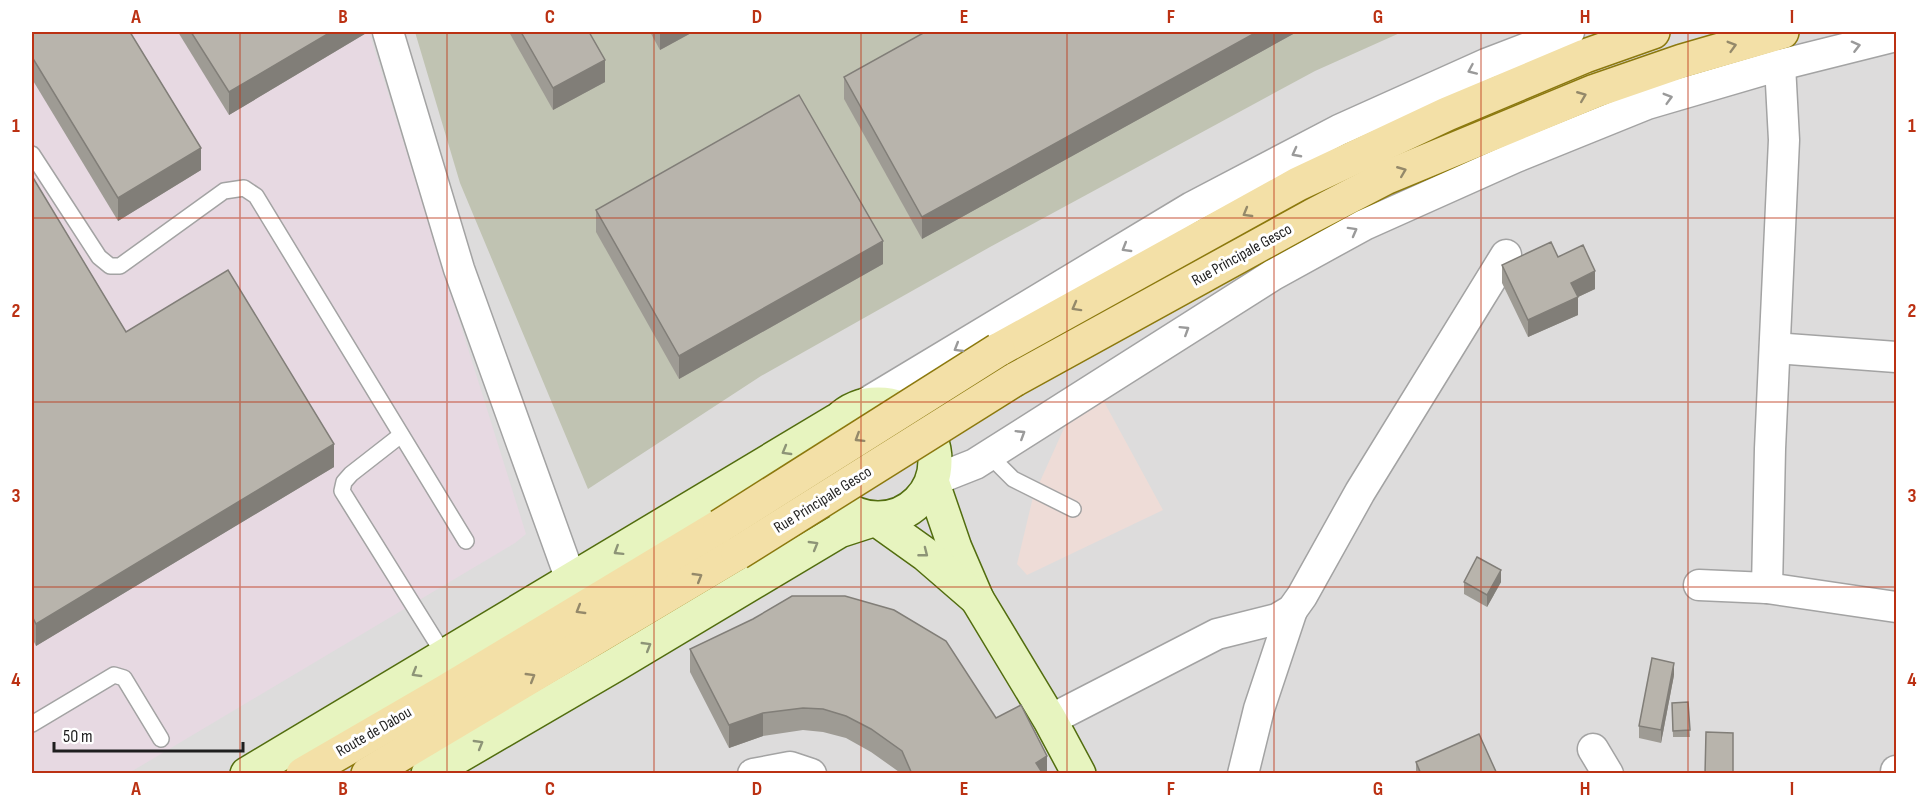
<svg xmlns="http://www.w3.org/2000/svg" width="1928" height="805" font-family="'Sofia Sans Condensed',sans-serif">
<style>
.residential{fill:#dddcdc}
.commercial{fill:#eedcd7}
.industrial{fill:#e7d9e2}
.construction{fill:#c0c3b2}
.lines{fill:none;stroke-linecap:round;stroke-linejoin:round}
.lane-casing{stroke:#a3a3a3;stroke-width:18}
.street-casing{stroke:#a3a3a3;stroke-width:33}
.secondary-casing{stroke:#526d0f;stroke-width:36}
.primary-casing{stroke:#8c790e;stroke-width:36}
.lane{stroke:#fff;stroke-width:15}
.street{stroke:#fff;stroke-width:30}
.secondary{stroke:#e7f4bf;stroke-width:33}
.primary{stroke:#f3e0a7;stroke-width:33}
.primary-bridge-casing{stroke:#8c790e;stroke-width:36;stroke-linecap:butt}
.primary-bridge{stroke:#f3e0a7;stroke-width:33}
.wall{fill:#9e9b94}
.shaded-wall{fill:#817e78}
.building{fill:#b8b4ac;stroke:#817e78;stroke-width:1.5}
.oneway{stroke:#94896a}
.oneway2{stroke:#9a9a9a}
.oneway3{stroke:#8d9477}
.grid{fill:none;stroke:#bb3113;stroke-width:1.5;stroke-opacity:0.55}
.labels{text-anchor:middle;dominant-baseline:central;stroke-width:6;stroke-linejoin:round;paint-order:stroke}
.street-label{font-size:16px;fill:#1f1f1f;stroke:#fff}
.neatline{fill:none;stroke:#bb3113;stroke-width:2}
.grid-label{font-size:20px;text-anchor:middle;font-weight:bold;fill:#bb3113}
</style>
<rect width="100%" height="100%" fill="#efede6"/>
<!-- residential -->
<rect class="residential" x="32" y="32" width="1864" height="741"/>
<!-- commercial -->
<path class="commercial" d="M1102,398L1163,510L1027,575L1017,564L1033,497L1065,426Z"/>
<!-- industrial -->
<path class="industrial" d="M32,32H369L526,534L515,543L129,773H32Z"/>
<!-- construction -->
<path class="construction" d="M415,32H1402L1315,71L990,247L761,376L588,489L460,183Z"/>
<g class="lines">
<defs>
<g id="lane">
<path d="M32,154L99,257L110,266H120L224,191L244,188L256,196L466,541"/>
<path d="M401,435L351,474L344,482L342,491L445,656"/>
<path d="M989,455L1013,479L1073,509"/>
<path d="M32,724L114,675L124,678L161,739"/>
</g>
<g id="street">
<path d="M388,32L459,269L571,580"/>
<path d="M1775,348L1896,357"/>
<path d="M863,405L1192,207L1339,130L1486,64L1569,32"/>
<path d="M932,481L975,464L1273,275L1364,225L1516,157L1647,104L1780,65L1896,36"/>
<path d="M1699,585L1767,588L1896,607"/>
<path d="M1767,588L1770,449L1784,140L1780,65"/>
<path d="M1050,720L1217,634L1277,619L1292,610L1302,596L1360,492L1506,255"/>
<path d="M1593,749L1608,774"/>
<path d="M753,774L790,767L811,774"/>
<path d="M1243,774L1259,709L1292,610"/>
<path d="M1896,774V771"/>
</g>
<g id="secondary">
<circle cx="878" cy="461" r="57"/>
<path d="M932,481L955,548L977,599L1050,720L1079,774"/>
<path d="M247,774C444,657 639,537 836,421"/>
<path d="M428,774L615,665L839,531L876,519L925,554L977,599"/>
</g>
<g id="primary">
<path d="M998,350L1298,184L1447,114L1585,56L1653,32"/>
<path d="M1014,380L1312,216L1385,178L1595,91L1682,61L1782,32"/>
<path d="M303,774L446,691L720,526"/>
<path d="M368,774L738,553"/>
</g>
</defs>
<!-- lane casing -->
<use href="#lane" class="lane-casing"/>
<!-- street casing -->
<use href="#street" class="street-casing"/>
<!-- secondary casing -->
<use href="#secondary" class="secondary-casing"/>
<!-- primary casing -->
<use href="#primary" class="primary-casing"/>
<!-- lane -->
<use href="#lane" class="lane"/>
<!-- street -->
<use href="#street" class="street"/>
<!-- secondary -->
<use href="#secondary" class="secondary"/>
<!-- primary -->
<use href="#primary" class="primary"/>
<defs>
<g id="primary-bridge">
<path d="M720,526L998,350"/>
<path d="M738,553L1014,380"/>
</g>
</defs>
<!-- primary-bridge casing -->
<use href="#primary-bridge" class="primary-bridge-casing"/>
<!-- primary-bridge -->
<use href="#primary-bridge" class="primary-bridge"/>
</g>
<!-- wall -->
<g class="wall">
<path d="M32,32L201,170L118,221L32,79Z"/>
<path d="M178,32H368L229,115Z"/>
<path d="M509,32H589L605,82L553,110Z"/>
<path d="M650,32H693L660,50Z"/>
<path d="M1295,32V33L922,239L844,99V77Z"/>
<path d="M32,176L126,332L334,467L36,646L32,638Z"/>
<path d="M596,210L883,264L679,379L596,232Z"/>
<path d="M1558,257L1595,289L1578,297V315L1528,337L1502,283V265Z"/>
<path d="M1464,582H1501L1487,607L1464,594Z"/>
<path d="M690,649L996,718L1047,774H902L871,752L846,738L823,732L803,730L763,736L729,748L690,672Z"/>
<path d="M1674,675L1661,743L1639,738V726Z"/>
<path d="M1688,702L1690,737H1673L1672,703Z"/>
<path d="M1416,762L1497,774H1416Z"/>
</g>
<!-- shaded-wall -->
<g class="shaded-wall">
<path d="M331,32H368L229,115V92Z"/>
<path d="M660,32H693L660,50Z"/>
<path d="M1257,32H1295V33L922,239V217Z"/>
<path d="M605,60V82L553,110V88Z"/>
<path d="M201,148V170L118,221V198Z"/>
<path d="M883,241V264L679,379V356Z"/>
<path d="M1595,271V289L1578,297V315L1528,337V320L1571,283Z"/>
<path d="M334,444V467L36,646V624Z"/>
<path d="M1501,570V582L1487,607V595Z"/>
<path d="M1674,663V675L1661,743V730Z"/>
<path d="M763,713V736L729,748V725Z"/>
<path d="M1047,756V774H1036V763Z"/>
</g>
<!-- building -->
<g class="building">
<path d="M32,32H130L201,148L118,198L32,57Z"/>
<path d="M191,32H331L229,92Z"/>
<path d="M521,32H589L605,60L553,88Z"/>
<path d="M925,32H1257L922,217L844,77Z"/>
<path d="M799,95L883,241L679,356L596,210Z"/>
<path d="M32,176L126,332L228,270L334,444L36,624L32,616Z"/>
<path d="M1551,242L1558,257L1583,245L1595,271L1571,283L1578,297L1528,320L1502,265Z"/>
<path d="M1477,557L1501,570L1487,595L1464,582Z"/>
<path d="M792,596H845L894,610L946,641L996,718L1021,705L1047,756L1036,763L1043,774H912L902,751L871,729L846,716L823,709L803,708L763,713L729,725L690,649L753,619Z"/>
<path d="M1652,658L1674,663L1661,730L1639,726Z"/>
<path d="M1688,702L1690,730L1673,731L1672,703Z"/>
<path d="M1706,732L1733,733V774H1705Z"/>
<path d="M1479,734L1497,774H1421L1416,762Z"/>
</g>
<!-- one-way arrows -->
<defs><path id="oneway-chevron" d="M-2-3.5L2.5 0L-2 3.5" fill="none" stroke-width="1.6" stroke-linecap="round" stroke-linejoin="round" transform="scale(1.5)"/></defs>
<g class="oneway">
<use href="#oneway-chevron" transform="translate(1732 46) rotate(-16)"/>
<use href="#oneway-chevron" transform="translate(1582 96) rotate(-22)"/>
<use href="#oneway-chevron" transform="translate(1402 171) rotate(-22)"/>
<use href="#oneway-chevron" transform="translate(1247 213) rotate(150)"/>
<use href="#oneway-chevron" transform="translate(1076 307) rotate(151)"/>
<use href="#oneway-chevron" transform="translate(859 438) rotate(148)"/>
<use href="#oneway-chevron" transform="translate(698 577) rotate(-31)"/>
<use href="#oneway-chevron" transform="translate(580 610) rotate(149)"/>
<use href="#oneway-chevron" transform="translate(531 677) rotate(-31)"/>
</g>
<g class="oneway2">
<use href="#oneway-chevron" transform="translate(1856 46) rotate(-14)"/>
<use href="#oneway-chevron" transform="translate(1472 70) rotate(156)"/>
<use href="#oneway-chevron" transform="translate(1668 98) rotate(-16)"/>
<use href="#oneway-chevron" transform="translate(1296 153) rotate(152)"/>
<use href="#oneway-chevron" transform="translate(1353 231) rotate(-29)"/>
<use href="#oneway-chevron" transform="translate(1126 248) rotate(149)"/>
<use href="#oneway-chevron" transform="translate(1185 330) rotate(-32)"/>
<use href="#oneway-chevron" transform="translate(958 348) rotate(149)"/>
<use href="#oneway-chevron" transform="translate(1021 434) rotate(-32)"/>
</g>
<g class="oneway3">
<use href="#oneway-chevron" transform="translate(786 451) rotate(150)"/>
<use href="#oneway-chevron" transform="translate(814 545) rotate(-30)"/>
<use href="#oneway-chevron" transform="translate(618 551) rotate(148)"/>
<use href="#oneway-chevron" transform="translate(924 553) rotate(38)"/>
<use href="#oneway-chevron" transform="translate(647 646) rotate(-31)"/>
<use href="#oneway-chevron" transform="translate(416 673) rotate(149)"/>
<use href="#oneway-chevron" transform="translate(479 744) rotate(-30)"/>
</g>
<!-- grid -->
<path class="grid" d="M240,32V774M447,32V774M654,32V774M861,32V774M1067,32V774M1274,32V774M1481,32V774M1688,32V774M32,218H1896M32,402H1896M32,587H1896"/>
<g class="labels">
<!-- street labels -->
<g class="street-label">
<text transform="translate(1242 255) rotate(-29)">Rue Principale Gesco</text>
<text transform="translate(823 500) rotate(-32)">Rue Principale Gesco</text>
<text transform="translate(374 732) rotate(-30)">Route de Dabou</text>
</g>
</g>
<!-- border -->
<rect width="1928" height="805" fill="none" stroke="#ffffff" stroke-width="66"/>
<!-- scale -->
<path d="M54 742v9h189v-9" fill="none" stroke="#1f1f1f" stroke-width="3"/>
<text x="63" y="742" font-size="18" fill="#1f1f1f" stroke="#ffffff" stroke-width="4.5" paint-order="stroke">50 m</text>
<rect x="33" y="33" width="1862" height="739" class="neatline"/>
<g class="grid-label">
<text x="136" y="23">A</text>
<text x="343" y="23">B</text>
<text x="550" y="23">C</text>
<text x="757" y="23">D</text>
<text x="964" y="23">E</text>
<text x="1171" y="23">F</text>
<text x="1378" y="23">G</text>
<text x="1585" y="23">H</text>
<text x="1792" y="23">I</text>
<text x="16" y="132">1</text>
<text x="1912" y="132">1</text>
<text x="16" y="317">2</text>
<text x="1912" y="317">2</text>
<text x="16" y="502">3</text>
<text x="1912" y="502">3</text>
<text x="16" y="686">4</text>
<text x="1912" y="686">4</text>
<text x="136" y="795">A</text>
<text x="343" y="795">B</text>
<text x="550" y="795">C</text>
<text x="757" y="795">D</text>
<text x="964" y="795">E</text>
<text x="1171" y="795">F</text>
<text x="1378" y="795">G</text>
<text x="1585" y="795">H</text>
<text x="1792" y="795">I</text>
</g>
</svg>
